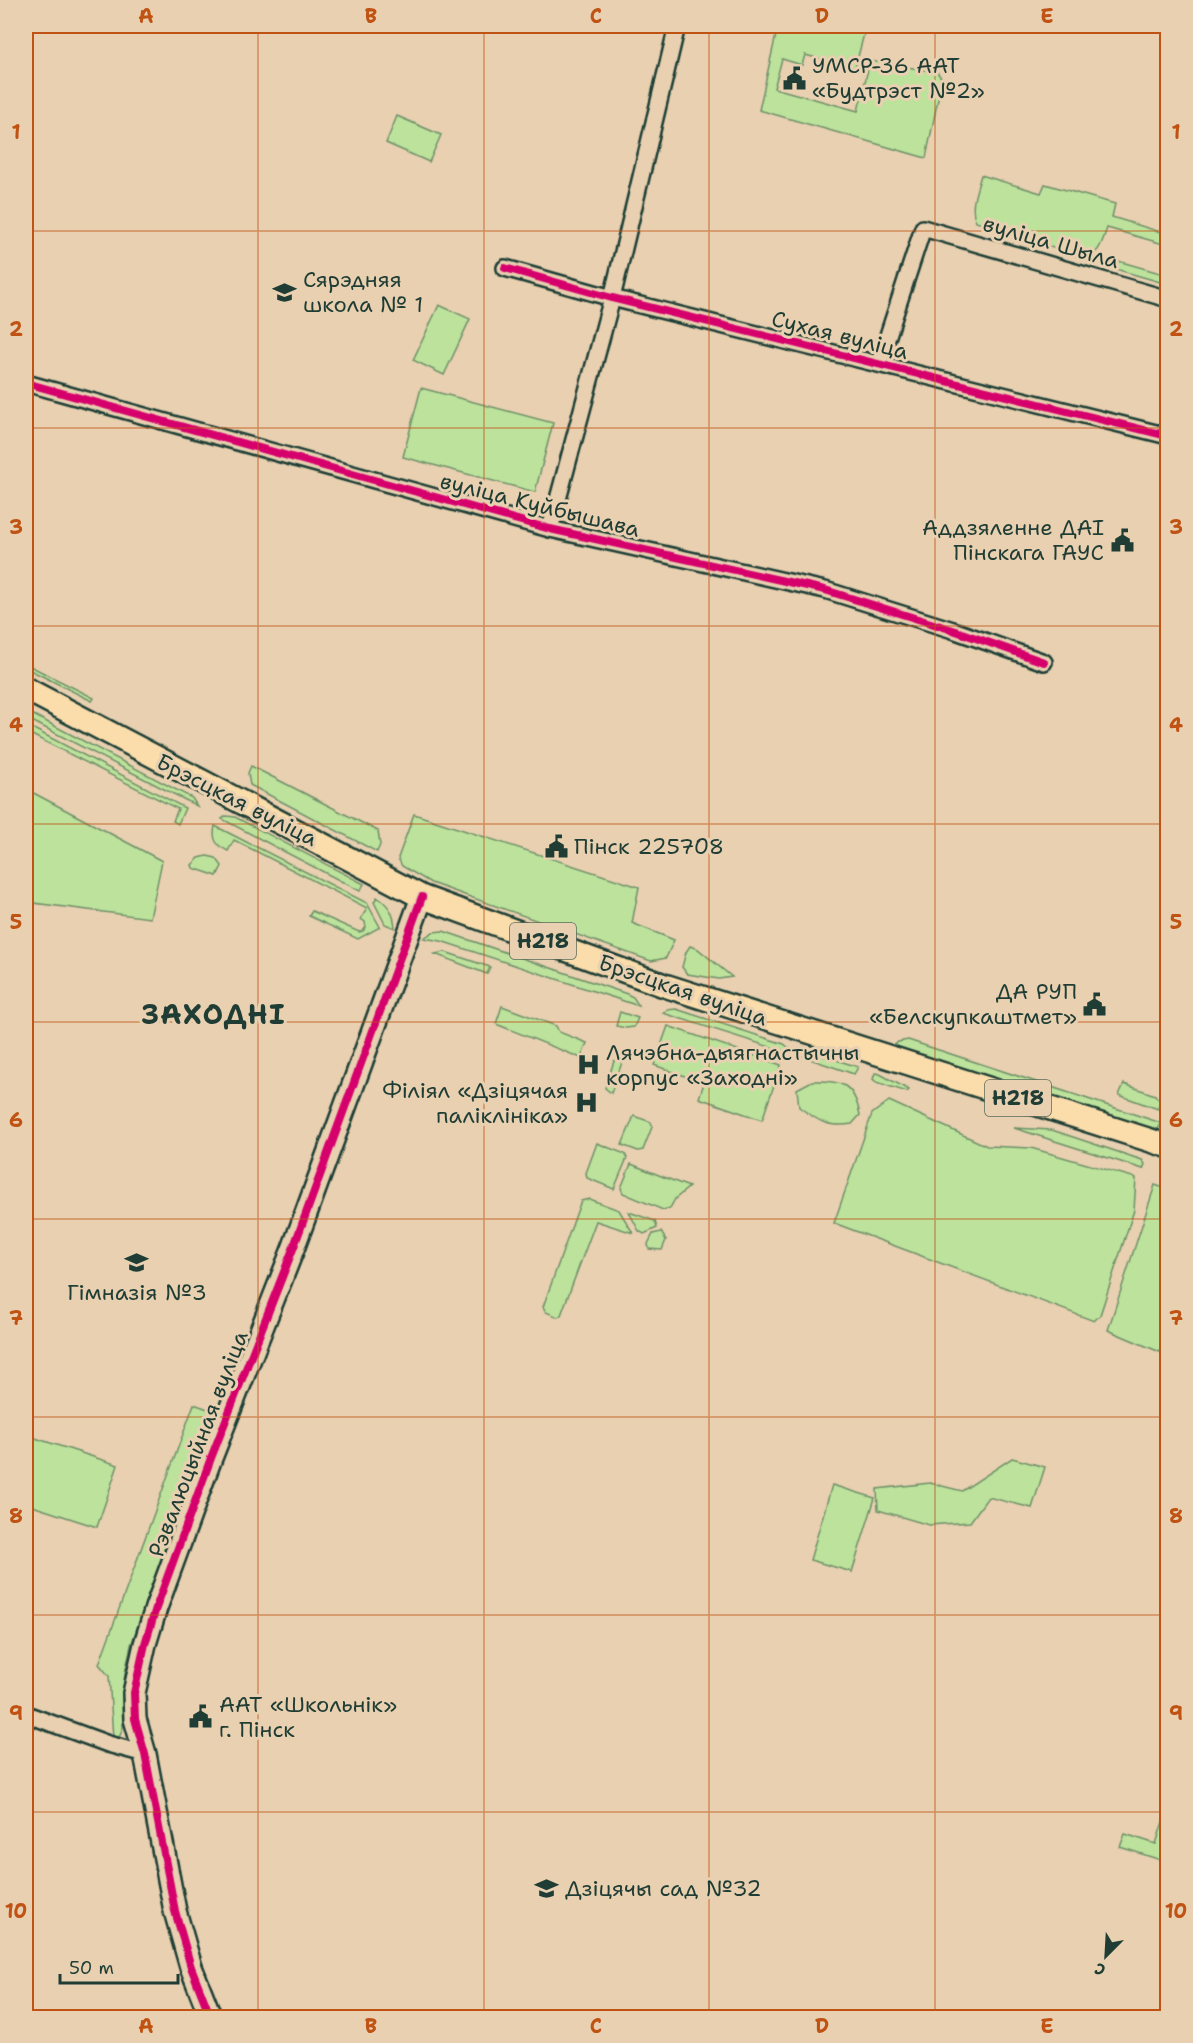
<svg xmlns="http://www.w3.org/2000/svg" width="1193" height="2043" font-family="'Shantell Sans',sans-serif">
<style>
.green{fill:#bde29c;stroke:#6e9068;stroke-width:1.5}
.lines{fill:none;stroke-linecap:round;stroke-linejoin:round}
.street-casing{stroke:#1f3d34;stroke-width:20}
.secondary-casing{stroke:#1f3d34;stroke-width:26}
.primary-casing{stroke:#1f3d34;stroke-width:27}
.street{stroke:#e8d0b0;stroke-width:15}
.secondary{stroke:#e8d0b0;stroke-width:21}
.primary{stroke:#fbddab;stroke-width:22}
.cycleway-casing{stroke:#e8d0b0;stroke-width:11}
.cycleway{stroke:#d6006c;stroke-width:8}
.grid{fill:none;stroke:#c05314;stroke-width:1.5;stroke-opacity:0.55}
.labels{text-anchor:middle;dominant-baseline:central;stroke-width:6;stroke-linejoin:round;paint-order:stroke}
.shield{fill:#e8d0b0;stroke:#5b6959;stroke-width:1.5}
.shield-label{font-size:21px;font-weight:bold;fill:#1f3d34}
.poi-label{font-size:22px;fill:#1f3d34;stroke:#e8d0b0;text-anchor:start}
.street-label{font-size:22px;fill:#1f3d34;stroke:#e8d0b0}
.district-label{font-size:28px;font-weight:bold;letter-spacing:1.5px;fill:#1f3d34;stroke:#e8d0b0}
.neatline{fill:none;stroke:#c05314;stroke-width:2}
.grid-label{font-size:20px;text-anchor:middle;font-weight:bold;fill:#c05314}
</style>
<rect width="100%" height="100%" fill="#e8d0b0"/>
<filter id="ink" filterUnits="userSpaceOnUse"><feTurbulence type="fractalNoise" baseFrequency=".0167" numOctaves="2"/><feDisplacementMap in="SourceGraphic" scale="12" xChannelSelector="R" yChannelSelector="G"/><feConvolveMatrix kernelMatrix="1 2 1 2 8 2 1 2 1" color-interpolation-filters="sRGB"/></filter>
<g filter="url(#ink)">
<!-- green -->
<g class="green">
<path d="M778,26H863L865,30L855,68L805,55L802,65L782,59L774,88L858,111L870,61L937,72L942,79L926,158L759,110Z"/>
<path d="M397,116L441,135L429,162L386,143Z"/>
<path d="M981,175L1041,193L1045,184L1115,204L1112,217L1167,234V245L1107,228C1101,245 1100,256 1080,257L976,222C969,207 977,190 981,175Z"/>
<path d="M1118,261L1167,275V284L1119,270L1115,268V262Z"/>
<path d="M439,305L470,319L444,375L413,360Z"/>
<path d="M421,388L553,423L535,492L403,457Z"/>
<path d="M26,664L94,698L92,701L26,668Z"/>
<path d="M26,711L192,798L197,806L26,718Z"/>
<path d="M26,725L185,808L178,824L173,821L178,809L26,732Z"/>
<path d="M251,766L378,831L380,845L377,852L250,785L248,773Z"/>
<path d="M26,789L162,861L150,918L26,902Z"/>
<path d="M414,814L639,887L632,923L674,940L666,958L651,961L431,883L402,866L398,858Z"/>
<path d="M226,816L235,817L364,884L360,891L222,819Z"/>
<path d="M215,826L367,903L380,927L358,939L309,916L312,911L359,932L363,931L366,927L365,922L361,919L367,908L234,840L228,851C216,845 212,840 215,826Z"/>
<path d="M207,856L216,858L222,866L217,876L193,868L192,865L199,858Z"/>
<path d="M377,897C389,905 394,913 395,928L385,924L374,902Z"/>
<path d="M443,931L627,994L633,997L639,1006L441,941L424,938L433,932Z"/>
<path d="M690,946L698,949L732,977L719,979L687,974L682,967L686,952Z"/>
<path d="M445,952L490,967L487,974L435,954Z"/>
<path d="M502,1006L556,1026L559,1032L587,1043L581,1058L496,1024Z"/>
<path d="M676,1009L784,1044L789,1048V1053L663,1013L667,1010Z"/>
<path d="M620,1012L638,1018L634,1027L626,1028L616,1026Z"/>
<path d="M668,1026L781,1065L762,1120L699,1098L704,1083L654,1065Z"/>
<path d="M908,1040L1161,1123L1158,1130L1153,1131L893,1047L898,1042Z"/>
<path d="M806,1050L858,1067L854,1074L798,1055L801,1052Z"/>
<path d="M624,1057L611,1093L605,1088L614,1061Z"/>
<path d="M875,1073L880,1074L909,1090L907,1092L876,1082L873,1079Z"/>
<path d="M812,1081C842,1080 854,1084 860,1115L852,1124C828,1128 818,1121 799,1107L797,1089Z"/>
<path d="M1124,1084L1155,1095L1160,1101L1158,1109L1119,1095Z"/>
<path d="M889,1101L987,1146L1031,1148L1136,1178L1134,1210L1100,1315L1094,1321L834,1223L872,1114Z"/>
<path d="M634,1116L651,1122L652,1127L643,1150L638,1151L622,1145Z"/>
<path d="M1014,1128L1052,1130L1142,1160L1145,1164L1143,1169Z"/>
<path d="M597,1143L625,1154L627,1158L614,1189L587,1178L586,1173Z"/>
<path d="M631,1164L689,1187L675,1199L670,1208L663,1210L623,1193L621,1188Z"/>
<path d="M1155,1185L1167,1189V1355L1108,1330Z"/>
<path d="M589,1199L619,1210L633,1233L596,1221L561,1315L558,1317L546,1312L543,1307L579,1206L581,1201Z"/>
<path d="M629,1212L655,1221L657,1228L644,1234L639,1231Z"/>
<path d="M661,1232L666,1240L662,1250L649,1249L648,1244L653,1234Z"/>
<path d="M194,1404L216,1412L131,1645L125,1673L122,1699L123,1727L120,1736L113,1738L109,1676L99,1664Z"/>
<path d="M26,1435L118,1465L97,1527L26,1504Z"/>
<path d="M1012,1458L1045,1467L1032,1508L988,1497L970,1522L929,1525L878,1510L877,1489L930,1483L962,1491Z"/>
<path d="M832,1485L875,1498L852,1572L810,1560Z"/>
<path d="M1167,1809V1862L1120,1847L1125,1834L1156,1844Z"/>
</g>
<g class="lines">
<defs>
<g id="street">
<path d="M505,268L612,298L1168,436"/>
<path d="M879,363L923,228L1168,299"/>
<path d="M26,383L550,529L825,590L953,630L1044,662"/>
<path d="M550,529L612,298L677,26"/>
<path d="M26,1714L108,1744L145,1754"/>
</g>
<path id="secondary" d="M211,2018L191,1967L175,1911L145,1754L135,1719L134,1693L145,1644L156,1608L211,1458L293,1249L422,897"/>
<path id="primary" d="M26,689L422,897L663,985L1168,1146"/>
</defs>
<!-- street casing -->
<use href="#street" class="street-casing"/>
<!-- secondary casing -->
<use href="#secondary" class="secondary-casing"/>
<!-- primary casing -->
<use href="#primary" class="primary-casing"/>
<!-- street -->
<use href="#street" class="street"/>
<!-- secondary -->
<use href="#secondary" class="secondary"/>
<!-- primary -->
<use href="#primary" class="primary"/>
<defs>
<g id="cycleway">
<path d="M505,268L612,298L1168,436"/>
<path d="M26,383L550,529L825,590L953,630L1044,662"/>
<path d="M211,2018L191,1967L175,1911L145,1754L135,1719L134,1693L145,1644L156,1608L211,1458L293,1249L422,897"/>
</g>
</defs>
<!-- cycleway casing -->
<use href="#cycleway" class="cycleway-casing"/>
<!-- cycleway -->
<use href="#cycleway" class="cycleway"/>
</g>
</g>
<!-- grid -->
<path class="grid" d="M258,26V2018M484,26V2018M709,26V2018M935,26V2018M26,231H1168M26,428H1168M26,626H1168M26,824H1168M26,1022H1168M26,1219H1168M26,1417H1168M26,1615H1168M26,1812H1168"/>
<!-- icons -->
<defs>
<symbol id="civic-bare" viewBox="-9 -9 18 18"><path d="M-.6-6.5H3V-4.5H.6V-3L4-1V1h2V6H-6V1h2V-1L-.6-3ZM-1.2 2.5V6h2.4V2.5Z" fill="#1f3d34" stroke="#e8d0b0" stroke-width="2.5" paint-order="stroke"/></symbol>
<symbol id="school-bare" viewBox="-9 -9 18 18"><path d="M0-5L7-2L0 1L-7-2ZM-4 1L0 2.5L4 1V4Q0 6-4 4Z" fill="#1f3d34" stroke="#e8d0b0" stroke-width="2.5" paint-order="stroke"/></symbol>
<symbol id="hospital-bare" viewBox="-9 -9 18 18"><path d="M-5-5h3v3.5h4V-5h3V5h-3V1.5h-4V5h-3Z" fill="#1f3d34" stroke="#e8d0b0" stroke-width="2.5" paint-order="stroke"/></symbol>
</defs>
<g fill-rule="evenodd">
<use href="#civic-bare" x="778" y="62" width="33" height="33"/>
<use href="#school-bare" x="268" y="276" width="33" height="33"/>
<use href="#civic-bare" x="1106" y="524" width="33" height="33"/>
<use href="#civic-bare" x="540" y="830" width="33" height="33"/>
<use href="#civic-bare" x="1078" y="988" width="33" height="33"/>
<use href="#hospital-bare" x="572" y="1048" width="33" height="33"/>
<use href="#hospital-bare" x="570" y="1086" width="33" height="33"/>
<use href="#school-bare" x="120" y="1246" width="33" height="33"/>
<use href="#civic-bare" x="184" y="1700" width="33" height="33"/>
<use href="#school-bare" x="530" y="1872" width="33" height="33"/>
</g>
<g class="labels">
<!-- shield labels -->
<g class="shield">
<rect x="510" y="923" width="66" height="36" rx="4.5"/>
<rect x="985" y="1080" width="66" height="36" rx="4.5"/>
</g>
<g class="shield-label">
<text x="543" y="941">Н218</text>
<text x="1018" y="1098">Н218</text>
</g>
<!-- poi labels -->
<g class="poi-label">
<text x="812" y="65">УМСР-36 ААТ<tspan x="812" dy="25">«Будтрэст №2»</tspan></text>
<text x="303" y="279">Сярэдняя<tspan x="303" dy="25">школа № 1</tspan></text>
<text x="1104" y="527" text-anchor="end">Аддзяленне ДАІ<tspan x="1104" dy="25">Пінскага ГАУС</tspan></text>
<text x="574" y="846">Пінск 225708</text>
<text x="1077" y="991" text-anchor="end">ДА РУП<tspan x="1077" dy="25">«Белскупкаштмет»</tspan></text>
<text x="606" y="1052">Лячэбна-дыягнастычны<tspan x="606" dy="25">корпус «Заходні»</tspan></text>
<text x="568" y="1090" text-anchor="end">Філіял «Дзіцячая<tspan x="568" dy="25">паліклініка»</tspan></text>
<text x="137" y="1292" text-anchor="middle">Гімназія №3</text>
<text x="219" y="1704">ААТ «Школьнік»<tspan x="219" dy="25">г. Пінск</tspan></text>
<text x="565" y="1888">Дзіцячы сад №32</text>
</g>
<!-- street labels -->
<g class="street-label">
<text transform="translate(1051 242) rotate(16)">вуліца Шыла</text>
<text transform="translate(840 335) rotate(14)">Сухая вуліца</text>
<text transform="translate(540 505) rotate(14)">вуліца Куйбышава</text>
<text transform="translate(237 800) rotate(27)">Брэсцкая вуліца</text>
<text transform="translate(683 990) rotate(19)">Брэсцкая вуліца</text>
<text transform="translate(198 1444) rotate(-69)">Рэвалюцыйная вуліца</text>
</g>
<!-- district labels -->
<g class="district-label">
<text x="214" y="1014">ЗАХОДНІ</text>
</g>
</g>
<!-- margin -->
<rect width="1193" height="2043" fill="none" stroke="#e8d0b0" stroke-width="66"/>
<!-- north arrow -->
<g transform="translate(1106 1956) rotate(204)" stroke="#e8d0b0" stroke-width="4.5" paint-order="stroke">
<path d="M0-4.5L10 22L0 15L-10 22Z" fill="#1f3d34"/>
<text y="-9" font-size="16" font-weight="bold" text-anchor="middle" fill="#1f3d34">С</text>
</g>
<!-- scale -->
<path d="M60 1974v9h118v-9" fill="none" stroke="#1f3d34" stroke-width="3"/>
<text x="69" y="1974" font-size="18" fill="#1f3d34" stroke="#e8d0b0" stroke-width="4.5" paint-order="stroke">50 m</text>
<rect x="33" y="33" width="1127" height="1977" class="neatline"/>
<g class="grid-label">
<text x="146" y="23">A</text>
<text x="371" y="23">B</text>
<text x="596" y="23">C</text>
<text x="822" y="23">D</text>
<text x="1047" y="23">E</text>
<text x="16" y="139">1</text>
<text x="1176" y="139">1</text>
<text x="16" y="336">2</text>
<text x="1176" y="336">2</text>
<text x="16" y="534">3</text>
<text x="1176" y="534">3</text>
<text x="16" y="732">4</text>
<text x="1176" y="732">4</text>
<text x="16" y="929">5</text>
<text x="1176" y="929">5</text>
<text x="16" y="1127">6</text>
<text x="1176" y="1127">6</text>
<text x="16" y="1325">7</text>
<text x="1176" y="1325">7</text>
<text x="16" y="1523">8</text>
<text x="1176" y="1523">8</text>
<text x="16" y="1720">9</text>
<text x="1176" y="1720">9</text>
<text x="16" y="1918">10</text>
<text x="1176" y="1918">10</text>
<text x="146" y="2033">A</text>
<text x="371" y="2033">B</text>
<text x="596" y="2033">C</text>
<text x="822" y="2033">D</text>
<text x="1047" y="2033">E</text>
</g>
</svg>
